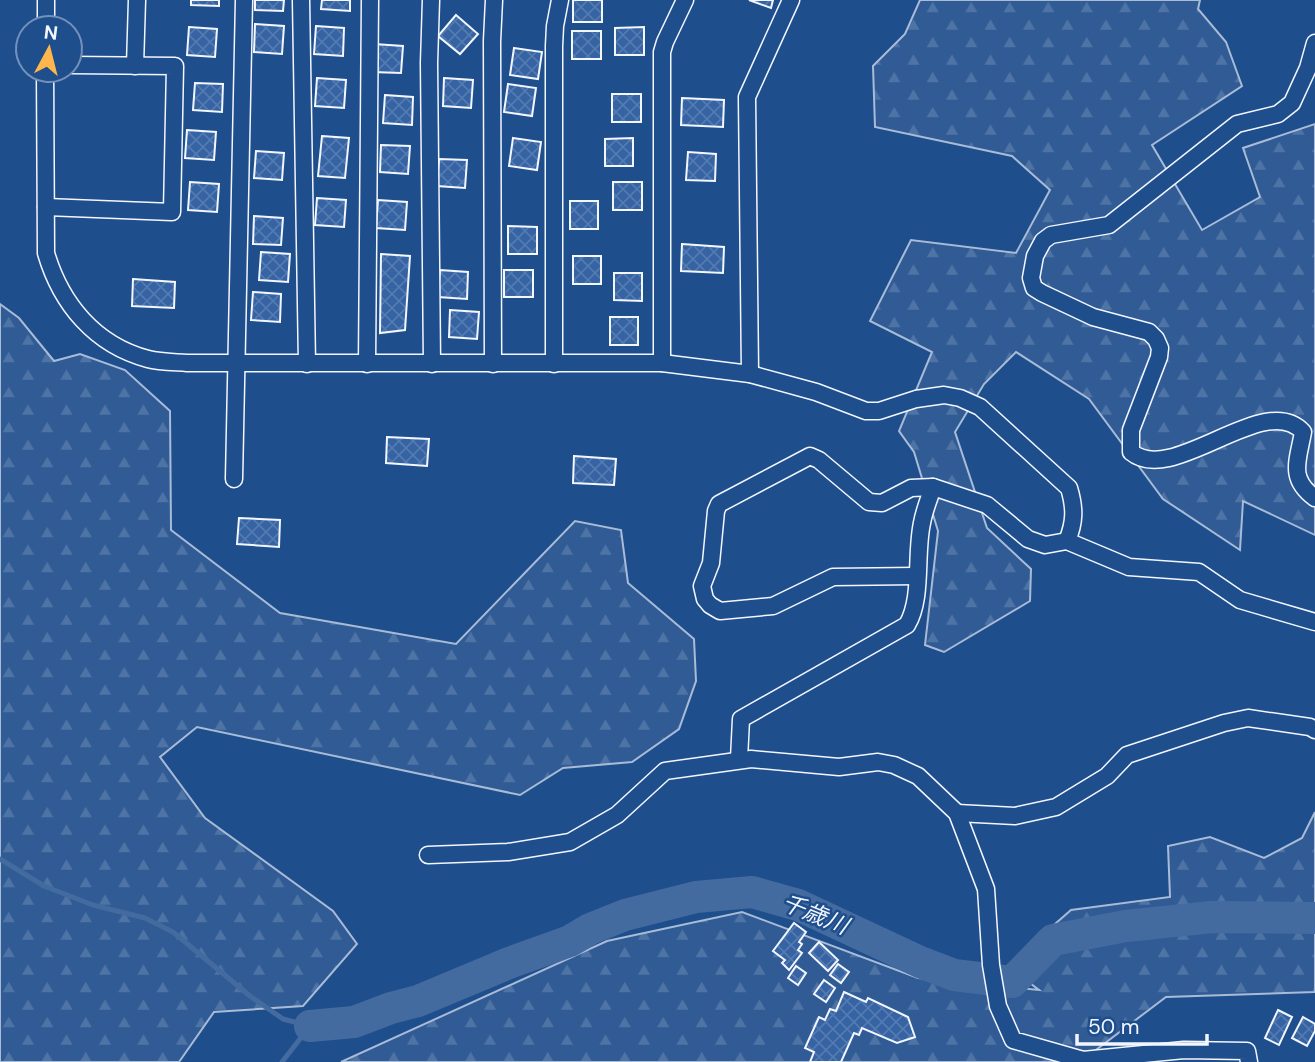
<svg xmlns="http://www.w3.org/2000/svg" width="1315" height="1062" font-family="'DM Sans','Noto Sans JP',sans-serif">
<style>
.forest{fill:url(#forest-firs);stroke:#a8bbd7;stroke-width:2}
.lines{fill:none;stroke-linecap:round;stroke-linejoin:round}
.stream{stroke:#446ba0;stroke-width:5}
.river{stroke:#446ba0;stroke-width:32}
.building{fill:url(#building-cross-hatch);stroke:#f2f6ff;stroke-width:2}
.street-casing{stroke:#f2f6ff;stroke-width:19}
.street{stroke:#1f4e8c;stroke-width:16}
.labels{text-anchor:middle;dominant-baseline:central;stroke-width:5;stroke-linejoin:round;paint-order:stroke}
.water-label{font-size:23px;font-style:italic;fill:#f2f6ff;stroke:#1f4e8c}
</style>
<defs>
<pattern id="forest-firs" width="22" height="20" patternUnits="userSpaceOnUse" patternTransform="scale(1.75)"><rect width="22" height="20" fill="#305b95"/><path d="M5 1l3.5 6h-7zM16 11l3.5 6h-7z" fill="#4e73a5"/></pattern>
<pattern id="building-cross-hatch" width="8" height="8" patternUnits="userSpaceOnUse" patternTransform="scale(1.75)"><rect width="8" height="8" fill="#3563a3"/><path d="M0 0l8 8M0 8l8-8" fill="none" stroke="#537ab1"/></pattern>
</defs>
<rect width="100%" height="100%" fill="#1f4e8c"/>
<!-- forest -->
<g class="forest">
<path d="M920,0H1200L1198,9L1226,42L1242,86L1152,145L1202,230L1260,197L1243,148L1315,124V535L1243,501L1240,550L1163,499L1089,399L1016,352L984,384L955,432L987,528L1031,569L1030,601L944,652L925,645L938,531L914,452L899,431L932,352L870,321L911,240L1016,253L1050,190L1012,156L875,127L873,66L905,34Z"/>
<path d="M0,304L19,318L54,361L80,354L125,370L170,411L171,530L280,613L456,644L575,521L621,530L628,583L694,639L696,681L679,729L632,762L563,768L520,795L197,727L160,757L205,818L333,911L357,944L303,1006L214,1012L179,1062H0Z"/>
<path d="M1315,812V992L1166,997L1080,1062H341L607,941L742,912L918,978L1039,990L1007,966L1071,910L1170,897L1168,846L1210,837L1264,858L1302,838Z"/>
</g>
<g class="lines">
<!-- stream -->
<path class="stream" d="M0,859L44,886L93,905L145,918L173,932L250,996L283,1019L310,1026L282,1062"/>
<!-- river -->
<path class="river" d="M310,1026L354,1022L391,1008L418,1001L509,963L570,941L590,929L625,915L696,897L752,892L798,905L920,962L954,975L1012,982L1053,940L1126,926L1212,917L1315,918"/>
</g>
<!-- building -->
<g class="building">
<path d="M191,0H219V6L191,5Z"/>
<path d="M255,0H284L283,11L255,10Z"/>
<path d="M322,0H350V11L321,9Z"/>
<rect x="573" y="0" width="29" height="22"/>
<path d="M749,0H773L771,8Z"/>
<path d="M456,15L478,34L460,54L438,36Z"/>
<path d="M255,24L284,26L282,54L254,52Z"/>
<path d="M316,26L344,28L343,56L314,54Z"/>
<path d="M189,27L217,29L215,57L187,55Z"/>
<path d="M644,27V55H615V28Z"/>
<rect x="572" y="31" width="29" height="28"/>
<path d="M374,44L403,46L401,73L372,72Z"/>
<path d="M514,48L542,52L538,79L510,75Z"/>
<path d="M317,78L346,80L344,108L315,106Z"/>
<path d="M444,78L473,80L471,108L443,106Z"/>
<path d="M195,83L223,84L222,112L193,110Z"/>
<path d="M508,84L536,88L532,116L504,112Z"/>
<rect x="612" y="94" width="29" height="28"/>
<path d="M385,95L413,97L412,125L383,123Z"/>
<path d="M682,98L724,100L723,127L681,125Z"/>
<path d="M187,130L216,132L214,160L185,158Z"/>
<path d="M322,136L349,138L345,178L318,176Z"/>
<path d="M513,138L541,142L537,170L509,166Z"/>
<path d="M633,138V166H605V139Z"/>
<path d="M381,145L410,146L408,174L380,172Z"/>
<path d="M256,151L284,153L282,180L254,178Z"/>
<path d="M688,152L716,154L715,181L686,180Z"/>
<path d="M439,159L467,160L465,188L437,186Z"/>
<path d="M190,182L219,184L217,212L188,210Z"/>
<rect x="613" y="182" width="29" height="28"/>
<path d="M317,198L346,200L344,227L315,225Z"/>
<path d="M378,200L407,202L405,230L376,228Z"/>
<rect x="570" y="201" width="28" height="28"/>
<path d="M254,216L283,218L281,245L253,244Z"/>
<path d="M508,226L537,227V254H508Z"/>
<path d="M682,244L724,247L723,273L681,271Z"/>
<path d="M261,252L290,254L288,282L259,280Z"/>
<path d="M381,254L410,256L405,330L380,333Z"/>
<rect x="573" y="256" width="28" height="28"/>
<path d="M440,270L468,272L467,299L438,297Z"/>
<rect x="504" y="270" width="29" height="27"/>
<path d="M614,273H642V301L614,300Z"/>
<path d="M133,279L175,282L174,308L132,306Z"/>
<path d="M253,292L281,294L280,322L251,320Z"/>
<path d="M450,310L479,312L477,339L449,337Z"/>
<rect x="610" y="317" width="28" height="28"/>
<path d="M387,437L429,439L427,466L386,463Z"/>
<path d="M574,456L616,459L614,485L573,483Z"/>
<path d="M239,518L280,520L279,547L237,544Z"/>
<path d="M794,923L806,932L799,942L802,944L798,950L802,953L789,970L782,963L785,960L773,951Z"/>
<path d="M819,942L838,960L828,971L809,953Z"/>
<path d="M838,964L849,972L841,983L830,975Z"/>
<path d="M796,966L806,973L798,985L788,978Z"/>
<path d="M824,980L835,988L826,1002L814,994Z"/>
<path d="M844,992L866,1002L868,998L908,1017L915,1037L897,1043L862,1028L859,1035L854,1033L841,1062H810L814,1052L805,1048L819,1017L825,1020L830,1009L836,1011Z"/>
<path d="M1278,1010L1292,1017L1279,1045L1265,1038Z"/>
<path d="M1303,1017L1315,1024V1031L1307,1046L1292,1038Z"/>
</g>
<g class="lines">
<defs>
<g id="street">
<path d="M301,0L307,364"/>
<path d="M431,0L429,63L432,364"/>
<path d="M46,28V0"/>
<path d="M1315,43L1308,68L1292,103L1278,114L1237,124L1109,225L1051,235L1043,241L1035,256L1031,278L1034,288L1042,293L1093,317L1149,332L1156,339L1160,348L1159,357L1131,430V452C1173,487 1265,389 1303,432C1298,461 1288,478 1315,498"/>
<path d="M135,66L137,0"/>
<path d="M45,70L46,253C61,304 95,345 148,359C160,362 174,362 187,363H662L750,374L816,392L866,411H879L916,399L944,395L960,398L980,407L1069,488C1075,508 1075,522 1067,541"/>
<path d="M46,207L172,212L175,66L70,65"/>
<path d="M662,363V52L665,42L685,0"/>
<path d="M367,364L370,0"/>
<path d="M493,364L492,41L494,0"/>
<path d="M554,364V46L555,26L560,0"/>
<path d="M750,374L747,97L791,0"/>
<path d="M234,479L244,0"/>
<path d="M916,576L833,577L773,606L720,611L710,605L705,599L702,586L711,563L716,511L719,504L810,456L819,460L869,502L882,503L911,488L933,487L987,505L1028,539L1045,545L1067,541L1129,567L1199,572L1240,600L1315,622"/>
<path d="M739,759L741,719L907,625C923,598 915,555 922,523C924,511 929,499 933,487"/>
<path d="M957,813L1015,816L1056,807L1107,776L1127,755L1224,723L1248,718L1310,727L1315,730"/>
<path d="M428,855L508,852L570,842L617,815L665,771L751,759L839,767L878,762L894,765L918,776L957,813L986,889L991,965L998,1006L1013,1040L1083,1060L1184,1050L1247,1051L1249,1062"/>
</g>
</defs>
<!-- street casing -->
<use href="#street" class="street-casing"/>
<!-- street -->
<use href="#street" class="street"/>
</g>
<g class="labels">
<!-- water labels -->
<g class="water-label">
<text transform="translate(815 914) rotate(22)">千歳川</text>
</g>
</g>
<!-- north arrow -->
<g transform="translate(49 49) rotate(7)"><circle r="33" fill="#1f4e8c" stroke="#7391ba" stroke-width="2"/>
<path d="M0-5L12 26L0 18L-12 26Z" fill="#ffb74d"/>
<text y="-10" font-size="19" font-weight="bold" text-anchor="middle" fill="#f2f6ff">N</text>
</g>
<!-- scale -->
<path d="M1077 1034v10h130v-10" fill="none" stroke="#f2f6ff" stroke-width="3.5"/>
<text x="1088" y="1034" font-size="21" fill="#f2f6ff" stroke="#1f4e8c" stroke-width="5" paint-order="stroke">50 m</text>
</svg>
